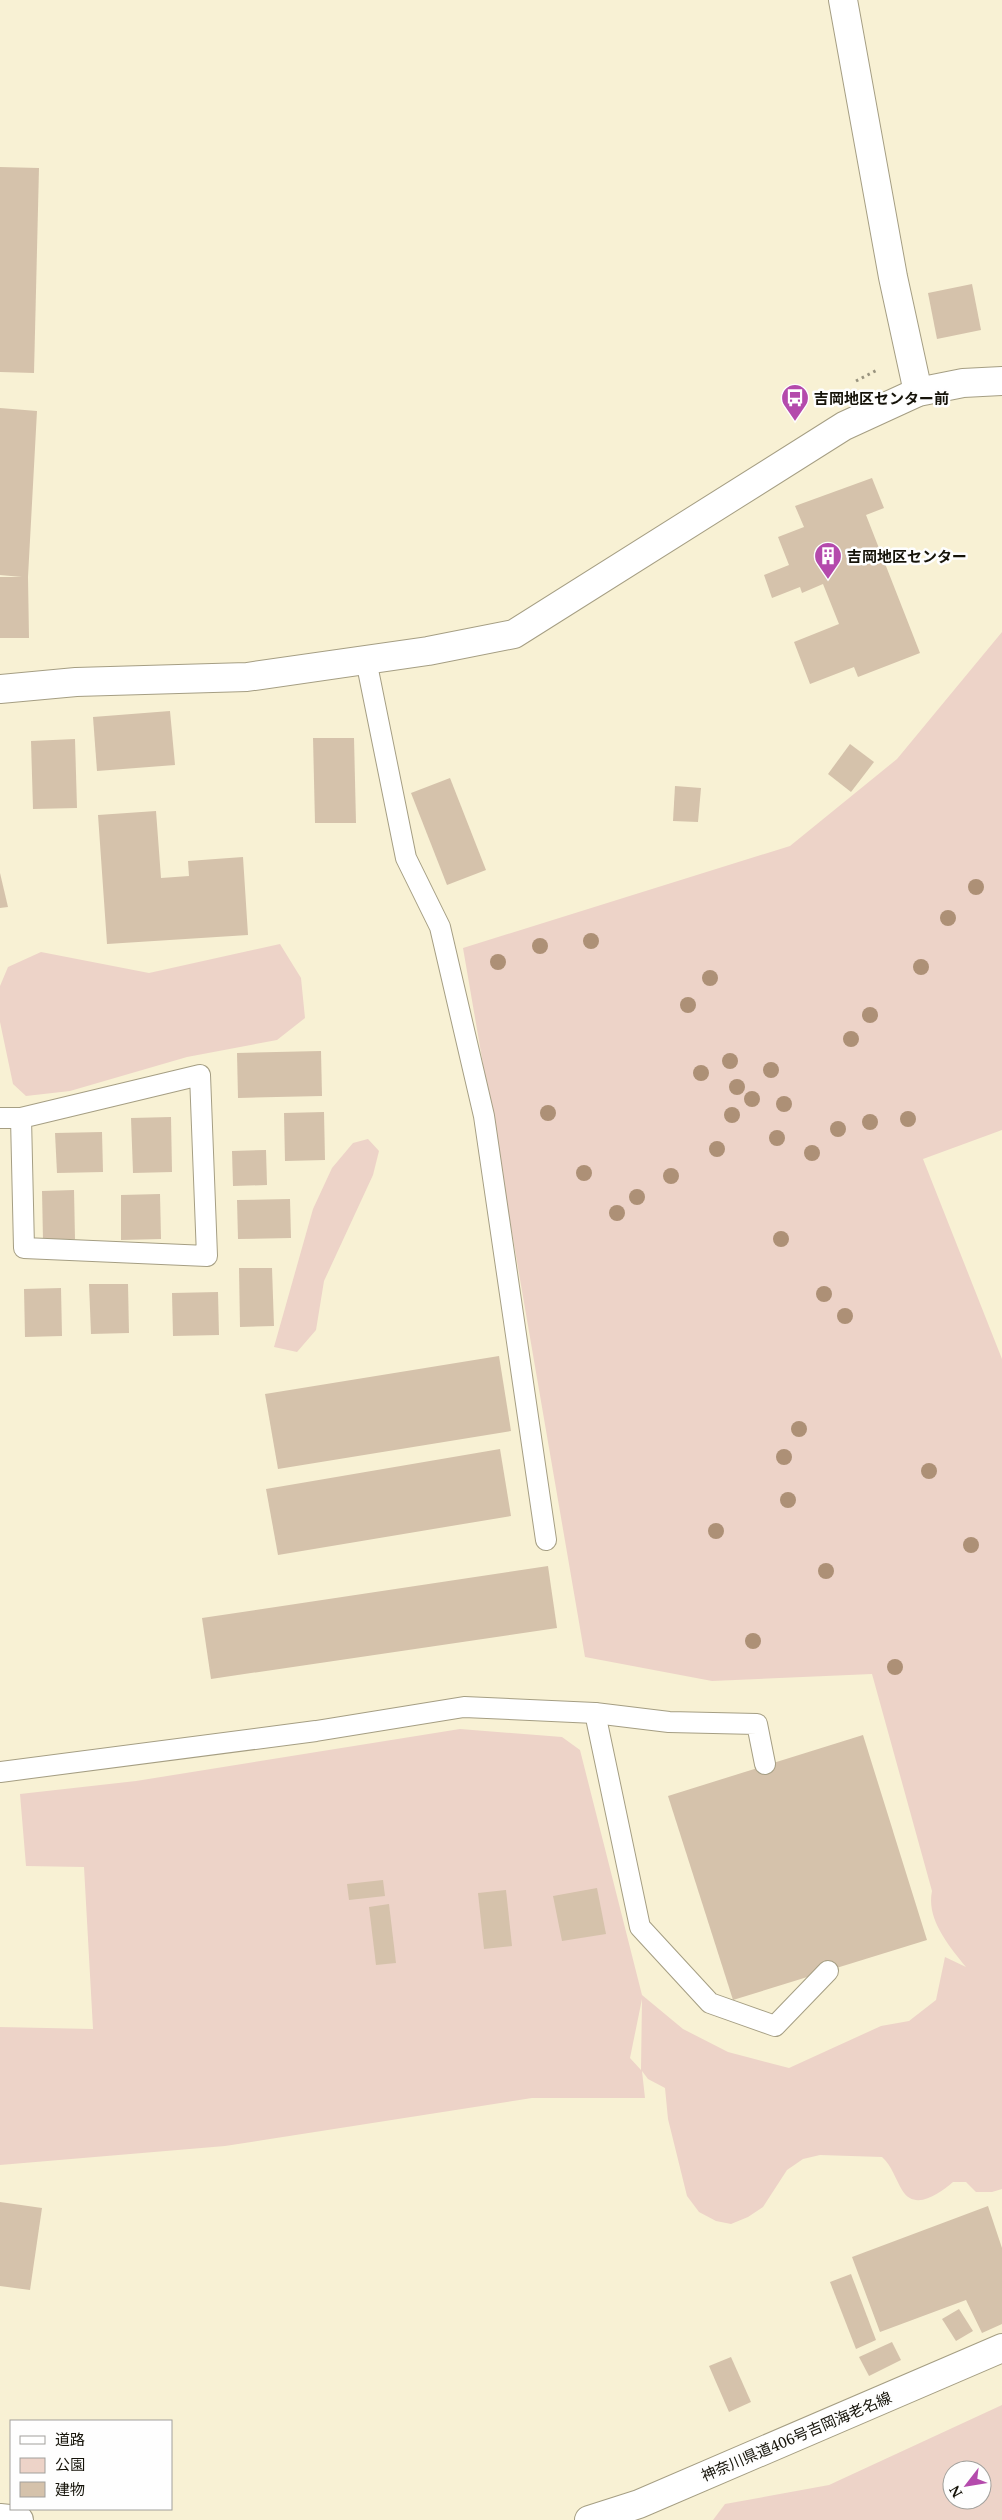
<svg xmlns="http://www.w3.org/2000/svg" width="1002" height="2520" font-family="'Noto Serif','Noto Sans JP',serif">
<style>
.green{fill:#edd3c8;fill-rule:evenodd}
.building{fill:#d5c2ab}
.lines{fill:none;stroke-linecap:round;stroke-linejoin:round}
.lane-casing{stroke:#a59e83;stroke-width:22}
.street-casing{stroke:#a59e83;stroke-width:30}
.secondary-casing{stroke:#a59e83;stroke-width:30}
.path{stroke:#98937e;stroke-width:3;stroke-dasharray:2.5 4;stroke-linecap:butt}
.lane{stroke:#fff;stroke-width:20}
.street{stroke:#fff;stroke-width:28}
.secondary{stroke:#fff;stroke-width:28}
.tree{fill:#ad9076}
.labels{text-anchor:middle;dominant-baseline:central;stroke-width:5;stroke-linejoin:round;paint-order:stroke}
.poi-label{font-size:15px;font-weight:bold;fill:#151309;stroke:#fefefe;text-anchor:start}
.street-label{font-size:15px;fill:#151309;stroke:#fefefe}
</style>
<rect width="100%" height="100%" fill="#f8f1d4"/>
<!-- green -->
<g class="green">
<path d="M1002,632V1130L923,1159L1002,1359V2189L992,2192H976L966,2182H953C940,2193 915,2212 902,2190C895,2178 892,2166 882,2157L820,2155L803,2159L787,2170L763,2207L748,2217L731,2224L716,2221L699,2212L687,2196L668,2119L665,2088L648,2079L642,2071L645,2098H532L225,2146L0,2165V2027L93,2029L84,1867L26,1866L20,1794L136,1781L460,1729L562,1737L580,1750L642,1995L683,2029L728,2052L789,2068L881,2026L909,2021L936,2000L945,1957L966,1967C949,1946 926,1919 932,1891L872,1674L712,1681L585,1657L463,948L790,846L897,759ZM642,1999L641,2070L630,2058Z"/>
<path d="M280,944L301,978L305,1018L277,1040L187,1057L70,1091L26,1096L13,1084L0,1022V986L8,967L41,952L149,973Z"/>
<path d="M368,1139L379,1151L373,1175L324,1281L316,1330L297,1352L274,1347L313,1209L332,1168L353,1143Z"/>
<path d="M1002,2405V2520H713L725,2504L829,2485ZM952,2470H982V2500H952Z"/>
</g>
<!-- building -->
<g class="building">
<path d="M0,167L39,168L34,373L0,372Z"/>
<path d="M972,284L981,330L937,339L928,293Z"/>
<path d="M0,408L37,411L28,577L29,638H0V577H22L0,575Z"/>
<path d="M872,478L884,508L866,515L920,653L858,677L854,667L810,684L794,642L839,624L823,584L802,593L800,587L772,598L764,575L789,565L778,537L804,527L795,506Z"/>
<path d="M170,711L175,765L97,771L93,717Z"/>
<path d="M313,738H354L356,823H315Z"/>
<path d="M75,739L77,808L33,809L31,741Z"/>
<path d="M850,744L874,762L851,792L828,774Z"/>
<path d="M450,778L486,870L447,885L411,793Z"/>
<path d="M675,786L701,788L698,822L673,821Z"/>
<path d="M156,811L161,878L189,876L188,861L243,857L248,935L107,944L98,815Z"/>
<path d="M0,873L8,907L0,908Z"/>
<path d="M321,1051L322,1096L238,1098L237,1053Z"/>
<path d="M324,1112L325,1160L285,1161L284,1113Z"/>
<path d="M171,1117L172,1172L133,1173L131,1118Z"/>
<path d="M102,1132L103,1172L57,1173L55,1133Z"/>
<path d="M266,1150L267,1185L233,1186L232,1151Z"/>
<path d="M74,1190L75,1239L43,1240L42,1191Z"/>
<path d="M160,1194L161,1239L121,1240V1195Z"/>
<path d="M290,1199L291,1238L238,1239L237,1200Z"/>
<path d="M239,1268H272L274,1326L240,1327Z"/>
<path d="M89,1284H128L129,1333L91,1334Z"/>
<path d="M61,1288L62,1336L25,1337L24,1289Z"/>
<path d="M218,1292L219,1335L173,1336L172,1293Z"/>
<path d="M499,1356L511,1431L278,1469L265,1394Z"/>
<path d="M500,1449L511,1516L278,1555L266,1489Z"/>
<path d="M548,1566L557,1628L211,1679L202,1618Z"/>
<path d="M863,1735L927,1940L733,2000L668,1796Z"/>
<path d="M383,1880L385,1896L349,1900L347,1884Z"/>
<path d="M597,1888L606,1934L562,1941L553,1896Z"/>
<path d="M506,1890L512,1946L484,1949L478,1893Z"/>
<path d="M389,1904L396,1963L376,1965L369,1907Z"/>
<path d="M0,2202L42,2208L30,2290L0,2286Z"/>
<path d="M988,2206L1002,2248V2324L982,2333L966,2300L880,2332L852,2257Z"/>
<path d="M851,2274L876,2340L856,2349L830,2282Z"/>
<path d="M959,2309L973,2331L956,2341L942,2319Z"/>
<path d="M892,2342L901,2360L869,2376L859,2357Z"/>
<path d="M731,2357L751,2402L729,2412L709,2366Z"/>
</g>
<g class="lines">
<defs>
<g id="lane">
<path d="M366,660L406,858L440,927L484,1116L546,1540"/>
<path d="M0,1118H21L200,1075L207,1256L24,1248L21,1118"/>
<path d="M595,1713L640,1927L710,2003L775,2026L828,1971"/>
<path d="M0,1772L316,1731L464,1707L595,1713L669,1722L757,1724L765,1764"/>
</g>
<g id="street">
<path d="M843,0L893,277L918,392"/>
<path d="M0,2518L19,2520"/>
</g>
<g id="secondary">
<path d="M0,689L76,682L247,677L428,651L514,634L844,426L918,392L963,383L1002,381"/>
<path d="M589,2520L639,2504L1002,2348"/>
</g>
</defs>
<!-- lane casing -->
<use href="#lane" class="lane-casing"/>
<!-- street casing -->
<use href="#street" class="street-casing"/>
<!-- secondary casing -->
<use href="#secondary" class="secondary-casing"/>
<!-- path -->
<path class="path" d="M856,381L879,369"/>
<!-- lane -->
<use href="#lane" class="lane"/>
<!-- street -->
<use href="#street" class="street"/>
<!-- secondary -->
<use href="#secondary" class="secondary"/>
</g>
<!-- trees -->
<g class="tree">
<circle cx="976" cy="887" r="8"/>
<circle cx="948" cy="918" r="8"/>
<circle cx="591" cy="941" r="8"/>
<circle cx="540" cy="946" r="8"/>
<circle cx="498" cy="962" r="8"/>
<circle cx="921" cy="967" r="8"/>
<circle cx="710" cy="978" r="8"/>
<circle cx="688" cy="1005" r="8"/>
<circle cx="870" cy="1015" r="8"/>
<circle cx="851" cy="1039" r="8"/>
<circle cx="730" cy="1061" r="8"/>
<circle cx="771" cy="1070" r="8"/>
<circle cx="701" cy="1073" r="8"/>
<circle cx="737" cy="1087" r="8"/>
<circle cx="752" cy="1099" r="8"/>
<circle cx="784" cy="1104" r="8"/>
<circle cx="548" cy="1113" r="8"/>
<circle cx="732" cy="1115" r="8"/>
<circle cx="908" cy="1119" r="8"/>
<circle cx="870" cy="1122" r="8"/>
<circle cx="838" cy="1129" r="8"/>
<circle cx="777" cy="1138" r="8"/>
<circle cx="717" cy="1149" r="8"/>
<circle cx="812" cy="1153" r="8"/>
<circle cx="584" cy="1173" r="8"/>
<circle cx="671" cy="1176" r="8"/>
<circle cx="637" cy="1197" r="8"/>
<circle cx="617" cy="1213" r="8"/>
<circle cx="781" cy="1239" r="8"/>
<circle cx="824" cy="1294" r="8"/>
<circle cx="845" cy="1316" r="8"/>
<circle cx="799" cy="1429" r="8"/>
<circle cx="784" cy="1457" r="8"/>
<circle cx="929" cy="1471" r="8"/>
<circle cx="788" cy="1500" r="8"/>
<circle cx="716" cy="1531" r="8"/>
<circle cx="971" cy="1545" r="8"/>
<circle cx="826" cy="1571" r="8"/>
<circle cx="753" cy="1641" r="8"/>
<circle cx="895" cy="1667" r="8"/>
</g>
<!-- icons -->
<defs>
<symbol id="bus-pin" viewBox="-11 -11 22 30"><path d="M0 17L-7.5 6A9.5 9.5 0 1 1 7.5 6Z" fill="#b44aac" stroke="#fefefe"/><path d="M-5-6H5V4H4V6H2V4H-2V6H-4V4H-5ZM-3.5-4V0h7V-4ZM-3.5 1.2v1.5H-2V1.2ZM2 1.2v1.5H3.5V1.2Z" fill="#fff"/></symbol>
<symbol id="building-pin" viewBox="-11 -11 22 30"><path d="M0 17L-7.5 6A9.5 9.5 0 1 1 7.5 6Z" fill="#b44aac" stroke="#fefefe"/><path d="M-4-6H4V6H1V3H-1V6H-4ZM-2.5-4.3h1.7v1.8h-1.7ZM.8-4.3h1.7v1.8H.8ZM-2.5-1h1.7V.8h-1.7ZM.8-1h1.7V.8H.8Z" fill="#fff"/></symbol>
</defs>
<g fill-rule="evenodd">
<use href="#bus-pin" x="779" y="382" width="32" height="43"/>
<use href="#building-pin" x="812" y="540" width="32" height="43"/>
</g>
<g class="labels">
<!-- poi labels -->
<g class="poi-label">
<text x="814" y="398">吉岡地区センター前</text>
<text x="847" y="556">吉岡地区センター</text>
</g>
<!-- street labels -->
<g class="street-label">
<text transform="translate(796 2436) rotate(-23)">神奈川県道406号吉岡海老名線</text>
</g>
</g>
<!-- legend -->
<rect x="10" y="2420" width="162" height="90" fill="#fefefe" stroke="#a1a09c"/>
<rect x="20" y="2436" width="25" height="8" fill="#ffffff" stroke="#a1a09c"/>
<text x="55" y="2445" font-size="15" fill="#151309">道路</text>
<rect x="20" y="2458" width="25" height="15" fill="#edd3c8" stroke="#a1a09c"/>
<text x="55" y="2470" font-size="15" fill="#151309">公園</text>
<rect x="20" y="2482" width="25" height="15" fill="#d5c2ab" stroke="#a1a09c"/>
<text x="55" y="2495" font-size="15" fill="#151309">建物</text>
<!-- north arrow -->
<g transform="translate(967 2485) rotate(239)"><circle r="24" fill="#fefefe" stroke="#a1a09c"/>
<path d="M0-4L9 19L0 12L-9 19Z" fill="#b44aac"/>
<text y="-8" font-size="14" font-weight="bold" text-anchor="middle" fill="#151309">N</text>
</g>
</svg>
